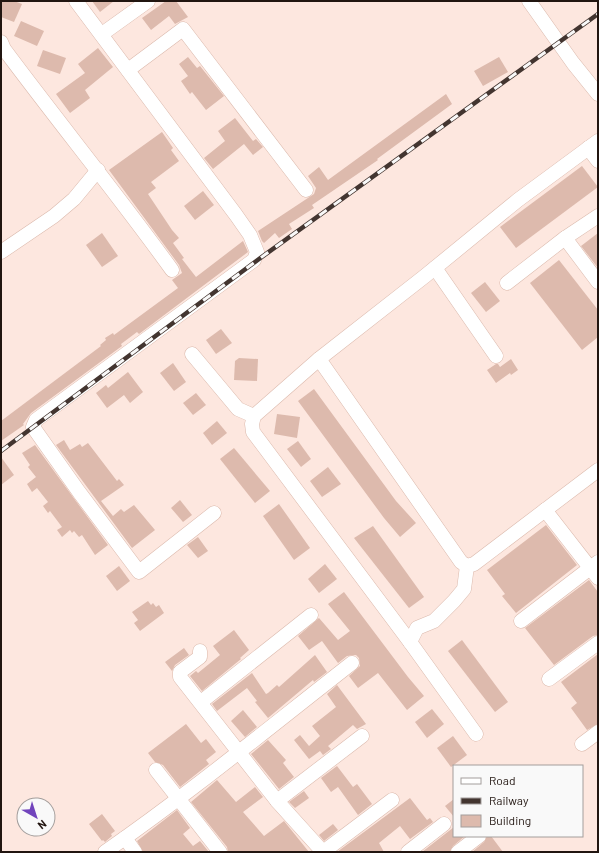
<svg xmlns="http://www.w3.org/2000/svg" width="599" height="853" font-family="Barlow,sans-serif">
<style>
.building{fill:#ddbaad}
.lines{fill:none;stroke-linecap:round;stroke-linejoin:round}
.minor-casing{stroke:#dbb9ac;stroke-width:15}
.minor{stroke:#fff;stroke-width:14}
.rail-casing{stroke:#433530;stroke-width:4.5}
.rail{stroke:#f9f9f9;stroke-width:3;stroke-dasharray:9;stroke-linecap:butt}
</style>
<rect width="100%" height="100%" fill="#fde7df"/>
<!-- building -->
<g class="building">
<path d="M1,1H14L22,4L14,22L1,17Z"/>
<path d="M92,1H114L100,12Z"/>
<path d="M166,1H176L188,17L175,24L169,16L151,30L142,18Z"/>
<path d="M21,21L44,31L37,46L14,36Z"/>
<path d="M98,48L113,67L85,90L90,98L70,113L56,94L85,73L78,64Z"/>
<path d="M43,50L66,58L60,74L37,66Z"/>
<path d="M188,57L197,68L200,66L224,96L206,110L192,92L190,94L181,81L188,76L179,64Z"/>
<path d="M499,57L508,72L483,86L474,71Z"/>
<path d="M446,94L452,104L377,159L378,160L312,205L314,208L289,224L292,229L279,238L275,233L264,243L262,241L258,231L314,194L316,188L308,176L319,167L328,180Z"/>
<path d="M235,118L253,141L256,139L263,147L253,155L244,144L213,169L204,158L225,141L218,131Z"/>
<path d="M162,132L173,148L171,150L179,161L151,182L156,188L148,194L172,230L179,238L173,243L184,258L182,259L196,277L243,241L248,252L139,334L137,332L121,344L122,346L31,413L23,424L24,425L1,441V421L101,346L100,345L106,340L105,338L113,333L114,335L178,288L172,280L182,273L179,265L109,170Z"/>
<path d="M582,166L598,187L516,248L500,227Z"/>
<path d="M203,191L214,205L195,220L184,206Z"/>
<path d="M102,233L118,256L102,267L86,245Z"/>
<path d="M598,233V268L581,246Z"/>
<path d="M559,260L598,310V337L582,350L530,283Z"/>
<path d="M485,282L500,301L486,312L471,293Z"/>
<path d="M221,329L232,343L216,354L206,340Z"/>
<path d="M239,358L258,359L257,381L234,380L235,361Z"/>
<path d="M511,359L518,370L511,375L510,373L496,383L487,370L496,364H498L500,367Z"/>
<path d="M173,363L186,382L174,391L160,373Z"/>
<path d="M128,372L143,392L130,403L124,395L107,408L96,393L106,385L108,388Z"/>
<path d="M314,389L396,501L416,523L400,537L384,518L298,401Z"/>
<path d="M196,393L206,405L193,415L183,403Z"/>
<path d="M277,414L300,417L297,438L274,434Z"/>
<path d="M217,421L227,433L212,445L203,433Z"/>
<path d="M64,440L70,450L80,444L82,447L88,443L117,481L119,479L124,485L101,501L113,516L121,509L124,512L134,505L155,530L132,548L56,445Z"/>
<path d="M298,441L311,459L301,467L287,449Z"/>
<path d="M35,445L108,545L95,555L82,535L79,537L74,531L72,533L70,530L62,537L57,530L62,527L50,511L48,513L43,506L48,502L37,488L32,492L27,484L36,477L28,467L30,465L22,453Z"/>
<path d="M234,448L270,491L255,503L220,459Z"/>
<path d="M1,457L14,475L1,485Z"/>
<path d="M328,467L341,484L322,497L310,481Z"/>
<path d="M180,500L192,515L183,522L171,508Z"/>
<path d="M279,504L310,548L294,560L263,516Z"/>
<path d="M546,525L577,565L516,613L502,596L505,594L487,570Z"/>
<path d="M373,526L424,597L409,608L354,538Z"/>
<path d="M198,537L208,551L198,558L187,545Z"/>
<path d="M325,564L337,579L319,593L308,579Z"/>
<path d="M119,566L130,581L117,591L106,576Z"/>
<path d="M589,580L598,592V635L593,636L554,665L525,628Z"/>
<path d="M344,592L408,677L424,696L407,710L378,673L358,688L349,676L360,666L359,658L356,655L347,656L338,663L322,641L309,650L298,636L319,618L338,640L350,631L328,604Z"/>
<path d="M148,601L151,605L153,603L156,607L159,605L164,613L140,631L134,623L138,620L132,612Z"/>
<path d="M234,630L249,650L240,658L241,659L202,691L190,676L196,671L198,673L220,655L213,646Z"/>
<path d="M462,640L508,702L495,712L448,651Z"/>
<path d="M184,648L189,655L175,665L172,671L165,662Z"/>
<path d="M598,654V724L587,730L571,708L577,703L561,682Z"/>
<path d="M315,655L327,672L314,682L313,680L268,718L255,702L257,701L247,688L217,711L212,704L252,673L266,694L268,693L277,685L279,687Z"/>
<path d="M337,685L366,724L357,729L353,725L328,746L331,749L323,755L320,751L309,759L294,740L300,735L309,746L320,736L312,726L336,707L327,694Z"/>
<path d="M432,709L444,724L427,738L415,722Z"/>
<path d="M243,710L257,727L245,737L231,721Z"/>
<path d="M186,724L201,743L206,739L216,752L206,760L209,764L180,787L163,765L155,762L148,753Z"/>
<path d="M453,736L467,755L451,767L437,748Z"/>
<path d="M268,740L286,760L283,763L294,777L279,789L251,754Z"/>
<path d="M337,766L353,787L357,784L372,804L358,815L338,787L331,792L321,778Z"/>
<path d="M217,780L236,802L255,787L263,797L243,812L264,836L284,821L309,852H228L227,847L191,802Z"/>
<path d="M304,791L309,798L295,808L289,802Z"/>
<path d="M410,798L427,820L430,818L433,822L410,839L400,826L379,843L384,852H337Z"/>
<path d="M454,799V817L445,806Z"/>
<path d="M177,810L190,828L183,834L193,846L200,841L209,852H143L137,841Z"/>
<path d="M102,814L115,831L111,834L112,836L105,842L103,840L102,841L89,824Z"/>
<path d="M333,824L338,830L324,841L319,835Z"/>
<path d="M454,827V836H465L453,846L450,852H422Z"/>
<path d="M487,836H491L503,852H472L484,842Z"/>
</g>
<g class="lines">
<defs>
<g id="minor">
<path d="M76,1L236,215L250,235L257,252L254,260L36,420L33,427L79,492L139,572L214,513"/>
<path d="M529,1L573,63L598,94"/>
<path d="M102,34L148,1"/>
<path d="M1,42L4,49C59,123 118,195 172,270"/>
<path d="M128,70L183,29L306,190"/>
<path d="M598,141L518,200L425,276L319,359L461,562L467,566L474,564L598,470"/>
<path d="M588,148L598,161"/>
<path d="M598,216L565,238L598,282"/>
<path d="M1,252L54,216L74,199L98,170"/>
<path d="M435,268L496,356"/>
<path d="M507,283L565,238"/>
<path d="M192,354L238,409L254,416"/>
<path d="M319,359L254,416L252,424L253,432L410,642L476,734"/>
<path d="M545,510L598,578"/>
<path d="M521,621L598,562"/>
<path d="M410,642L417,628L434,621L454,601L464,589L467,566"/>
<path d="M200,651V657L180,672V677L277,801L323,852"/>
<path d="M549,679L598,643"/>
<path d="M201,702L311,615"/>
<path d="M582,744L598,732"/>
<path d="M156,770L220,852"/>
<path d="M277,801L362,736"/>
<path d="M125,838L135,852"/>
<path d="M105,852C190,793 270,727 352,663"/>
<path d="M323,852L392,800"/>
<path d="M408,852L444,824"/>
<path d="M458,852L479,836"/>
</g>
</defs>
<!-- minor casing -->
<use href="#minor" class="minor-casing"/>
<!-- minor -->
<use href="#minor" class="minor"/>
<defs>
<path id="rail" d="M1,451L259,259L598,14"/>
</defs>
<!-- rail casing -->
<use href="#rail" class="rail-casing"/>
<!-- rail -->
<use href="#rail" class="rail"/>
</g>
<!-- border -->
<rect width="599" height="853" fill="none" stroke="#211510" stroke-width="4"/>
<!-- legend -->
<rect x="453" y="765" width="130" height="72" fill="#f9f9f9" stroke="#a39e9c"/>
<rect x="461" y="778" width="20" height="6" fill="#ffffff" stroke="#a39e9c"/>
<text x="489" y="785" font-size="12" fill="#211510">Road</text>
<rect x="461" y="798" width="20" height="6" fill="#433530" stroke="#a39e9c"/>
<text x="489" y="805" font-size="12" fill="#211510">Railway</text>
<rect x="461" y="815" width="20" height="12" fill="#ddbaad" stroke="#a39e9c"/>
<text x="489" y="825" font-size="12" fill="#211510">Building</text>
<!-- north arrow -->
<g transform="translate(36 817) rotate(141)"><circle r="19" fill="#f9f9f9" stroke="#a39e9c"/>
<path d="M0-3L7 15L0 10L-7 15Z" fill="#7144bc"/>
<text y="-6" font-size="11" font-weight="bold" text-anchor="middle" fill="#211510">N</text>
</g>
</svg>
